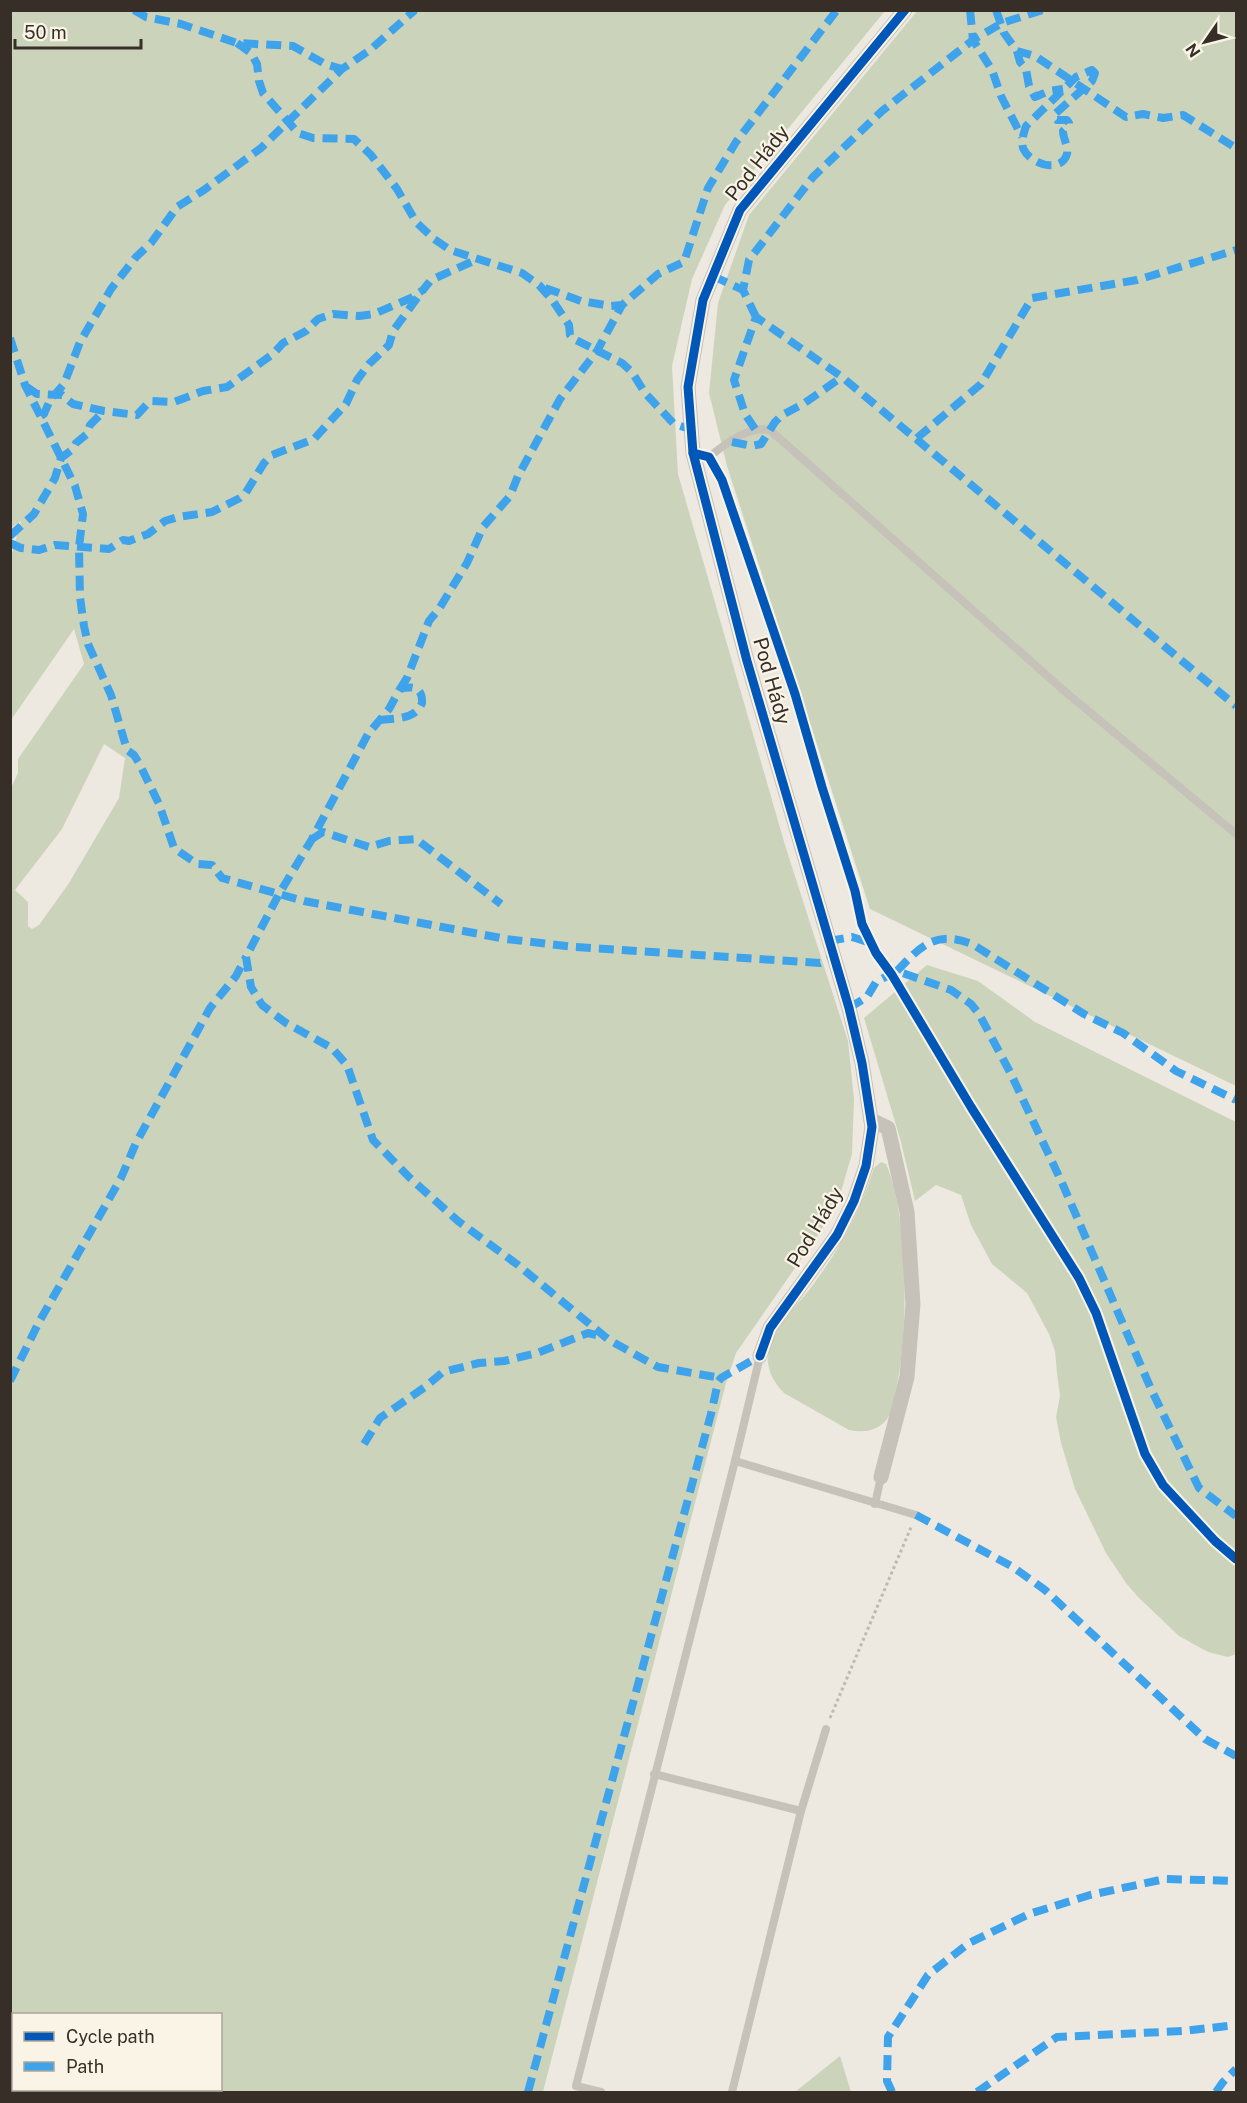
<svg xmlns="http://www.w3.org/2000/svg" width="1247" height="2103" font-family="'Public Sans',sans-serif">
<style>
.green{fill:#cbd4ba;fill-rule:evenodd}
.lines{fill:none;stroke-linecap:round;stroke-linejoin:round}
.path{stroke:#bfb9b1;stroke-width:3;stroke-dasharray:3 3;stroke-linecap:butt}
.service{stroke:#c6c1b9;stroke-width:8}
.minor{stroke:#c6c1b9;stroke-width:15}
.quiet{stroke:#3fa3eb;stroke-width:8;stroke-dasharray:15 8;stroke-linecap:butt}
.cycleway-casing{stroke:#faf4e7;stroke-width:13}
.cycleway{stroke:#0057b8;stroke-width:9}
.labels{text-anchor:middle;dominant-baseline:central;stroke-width:4.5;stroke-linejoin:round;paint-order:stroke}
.street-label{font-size:20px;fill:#372e27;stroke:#faf4e7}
</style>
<rect width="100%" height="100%" fill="#ede9e1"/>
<!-- green -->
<g class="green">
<path d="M11,10L885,11L725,205L692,279L672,366L678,474L785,845L848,1041L854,1099L852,1154L840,1195L820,1232L736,1353L726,1383L543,2092H11V788L18,773V759L84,664L74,629L11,720L10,560L21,521L11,528ZM104,744L125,758L119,798L69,883L39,925L32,929L28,926V902L15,890L62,829ZM220,2014V2090H14V2014Z"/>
<path d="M917,11H1236V1086L870,909L727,466L709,393L718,303L749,215Z"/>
<path d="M927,965L978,981L1035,1022L1236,1122V1654L1228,1657L1208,1652L1179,1636L1138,1597L1126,1583L1106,1553L1075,1489L1061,1443L1056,1417L1060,1396L1057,1373L1055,1351L1049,1334L1027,1293L992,1264L971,1225L961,1195L936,1185L915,1201L901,1142L864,1018Z"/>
<path d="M881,1162L886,1164C909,1215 909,1339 895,1394C894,1401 893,1410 889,1416C880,1431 865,1433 849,1430L784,1393C773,1382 765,1367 769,1351C776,1323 799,1305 815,1282C842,1245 860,1212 874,1168Z"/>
<path d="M840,2056L851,2092H795Z"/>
</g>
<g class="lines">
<!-- path -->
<path class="path" d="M830,1718L912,1525"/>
<!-- service -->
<g class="service">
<path d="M693,453L709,457L722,480L795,694L822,787L855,891L862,924L876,953L892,975L971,1107L1079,1278L1096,1313L1145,1454L1163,1485L1215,1541L1236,1559"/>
<path d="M709,457C725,444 749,425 770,430L1062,689L1236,834"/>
<path d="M735,1461L916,1515"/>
<path d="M875,1504L881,1477"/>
<path d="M654,1774L801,1811"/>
<path d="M601,2092L576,2086L735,1461L760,1356"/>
<path d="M732,2092L801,1811L826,1729"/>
</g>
<!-- minor -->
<g class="minor">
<path d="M871,1120L888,1128L907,1212L913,1304L907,1377L881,1477"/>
<path d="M760,1356L770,1328L837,1235L854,1201L866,1166L872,1127L862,1063L849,1008L747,661L693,453L688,387L703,300L740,210L905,10"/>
</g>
<!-- quiet -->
<g class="quiet">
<path d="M134,10L146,17L181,24L237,43L293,46L325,64L342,69"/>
<path d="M970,10L973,40L992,70L1001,96L1022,137"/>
<path d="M996,10L1004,33L1017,51L1035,56L1126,117L1143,114L1163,118L1183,115L1236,148"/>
<path d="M237,43L251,53L257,64L259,81L263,93L298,133L313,138L354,139L371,155L397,189L416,222L434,239L450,250L522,273L539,285L553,301L569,325L570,335L574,339L622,363L632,372L645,393L674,424L690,429"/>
<path d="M1017,51L1020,62L1026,69L1029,86L1035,97L1049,91L1063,89"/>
<path d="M1092,70L1095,73L1092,81L1055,114L1054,117L1057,120H1067L1069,123V125L1063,131C1063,139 1069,147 1067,154C1061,174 1031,164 1024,150C1020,143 1024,133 1026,126L1076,77Z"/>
<path d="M713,276L743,290"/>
<path d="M545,288L581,301L611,306L622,305L658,274L684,262L708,188L736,142L837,10"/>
<path d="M756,317L743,290L749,260L813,177L882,111L973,40L1002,23L1043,10"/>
<path d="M10,338L25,385L75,486L83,514L79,547L80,597L84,626L88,644L111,695L127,750L134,755L139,763L159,804L174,848L197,864L212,865L222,878L304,901L506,939L575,947L820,963L834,957"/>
<path d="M27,387L37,394L62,395L73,404L104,411L137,415L150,401L174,402L203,391L227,387L273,354L283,343L306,331L318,319L333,314L359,316L374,314L411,298L423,290L431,280L478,259"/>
<path d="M41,416L44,414L50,400L64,384L80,342L111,289L136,257L151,243L177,207L204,190L261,148L342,69L370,50L415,10"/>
<path d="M755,429L745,414L734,380L756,317L842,377L1236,706"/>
<path d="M917,438L981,384L1032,298L1137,280L1236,250"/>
<path d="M732,442L752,446L761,444L775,422L782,415L803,404L842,377"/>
<path d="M10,536L34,514L55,478L61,458L73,449L76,443L87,434L90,425L104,411"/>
<path d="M10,543L21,548L39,550L55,545L109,549L123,540L129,541L148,534L165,521L178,517L212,512L240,498L245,494L264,463L272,455L314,439L346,404L357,380L369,364L389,345L393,331L423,290"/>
<path d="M400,689L407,678L429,621L439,609L467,563L483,527L510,496L518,476L560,399L597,351L622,305"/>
<path d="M379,720C395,718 415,720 422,703C423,688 413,685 400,689L389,709L368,734L312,839L279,894L246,957L251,987L262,1005L286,1023L332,1048L347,1065L373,1140L410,1178L458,1221L518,1265L609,1340L658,1367L721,1378"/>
<path d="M312,839L323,832L369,847L389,841L416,839L501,904"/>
<path d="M829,941L852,937L871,943"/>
<path d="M897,971C921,946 935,930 972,944L1084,1014L1123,1033L1176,1071L1236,1100"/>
<path d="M849,1008L867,997L876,982L897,971L951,990L971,1004L979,1014L1010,1072L1063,1185L1151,1389L1199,1488L1236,1516"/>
<path d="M10,1381L39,1322L121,1178L136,1143L210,1008L236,976L246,957"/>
<path d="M364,1444L380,1418L425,1387L443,1372L479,1363L504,1361L537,1353L588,1333L604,1337"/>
<path d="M916,1515L1013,1567L1045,1590L1205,1739L1236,1756"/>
<path d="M528,2092L711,1414L718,1382L721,1378L760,1356"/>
<path d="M892,2092L887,2081L888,2037L928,1975L969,1943L1029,1914L1090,1895L1165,1879L1236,1881"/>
<path d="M977,2092L1057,2037L1183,2031L1236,2025"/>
<path d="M1216,2092L1223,2082L1236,2069"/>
</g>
<defs>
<g id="cycleway">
<path d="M693,453L709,457L722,480L795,694L822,787L855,891L862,924L876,953L892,975L971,1107L1079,1278L1096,1313L1145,1454L1163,1485L1215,1541L1236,1559"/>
<path d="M760,1356L770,1328L837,1235L854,1201L866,1166L872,1127L862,1063L849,1008L747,661L693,453L688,387L703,300L740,210L905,10"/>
</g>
</defs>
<!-- cycleway casing -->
<use href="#cycleway" class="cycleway-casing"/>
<!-- cycleway -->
<use href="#cycleway" class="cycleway"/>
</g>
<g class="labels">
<!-- street labels -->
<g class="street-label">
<text transform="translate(757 163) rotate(-52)">Pod Hády</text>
<text transform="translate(772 681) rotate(74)">Pod Hády</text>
<text transform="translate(815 1227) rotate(-59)">Pod Hády</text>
</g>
</g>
<!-- border -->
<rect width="1247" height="2103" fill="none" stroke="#372e27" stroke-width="24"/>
<!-- legend -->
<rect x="12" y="2013" width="210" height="78" fill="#faf4e7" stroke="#aca59a" stroke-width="1.5"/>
<rect x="24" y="2032" width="30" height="9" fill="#0057b8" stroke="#aca59a" stroke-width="1.5"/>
<text x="66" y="2043" font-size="18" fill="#372e27">Cycle path</text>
<rect x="24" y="2062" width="30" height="9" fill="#3fa3eb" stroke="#aca59a" stroke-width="1.5"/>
<text x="66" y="2073" font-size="18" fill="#372e27">Path</text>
<!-- north arrow -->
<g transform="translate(1205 42) rotate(235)" stroke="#faf4e7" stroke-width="4.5" paint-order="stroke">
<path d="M0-4.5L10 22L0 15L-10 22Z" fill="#372e27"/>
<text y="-9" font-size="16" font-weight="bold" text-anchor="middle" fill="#372e27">N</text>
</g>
<!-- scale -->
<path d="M15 39v9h126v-9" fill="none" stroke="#372e27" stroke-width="3"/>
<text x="24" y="39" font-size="18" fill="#372e27" stroke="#faf4e7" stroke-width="4.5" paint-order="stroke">50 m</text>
</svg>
